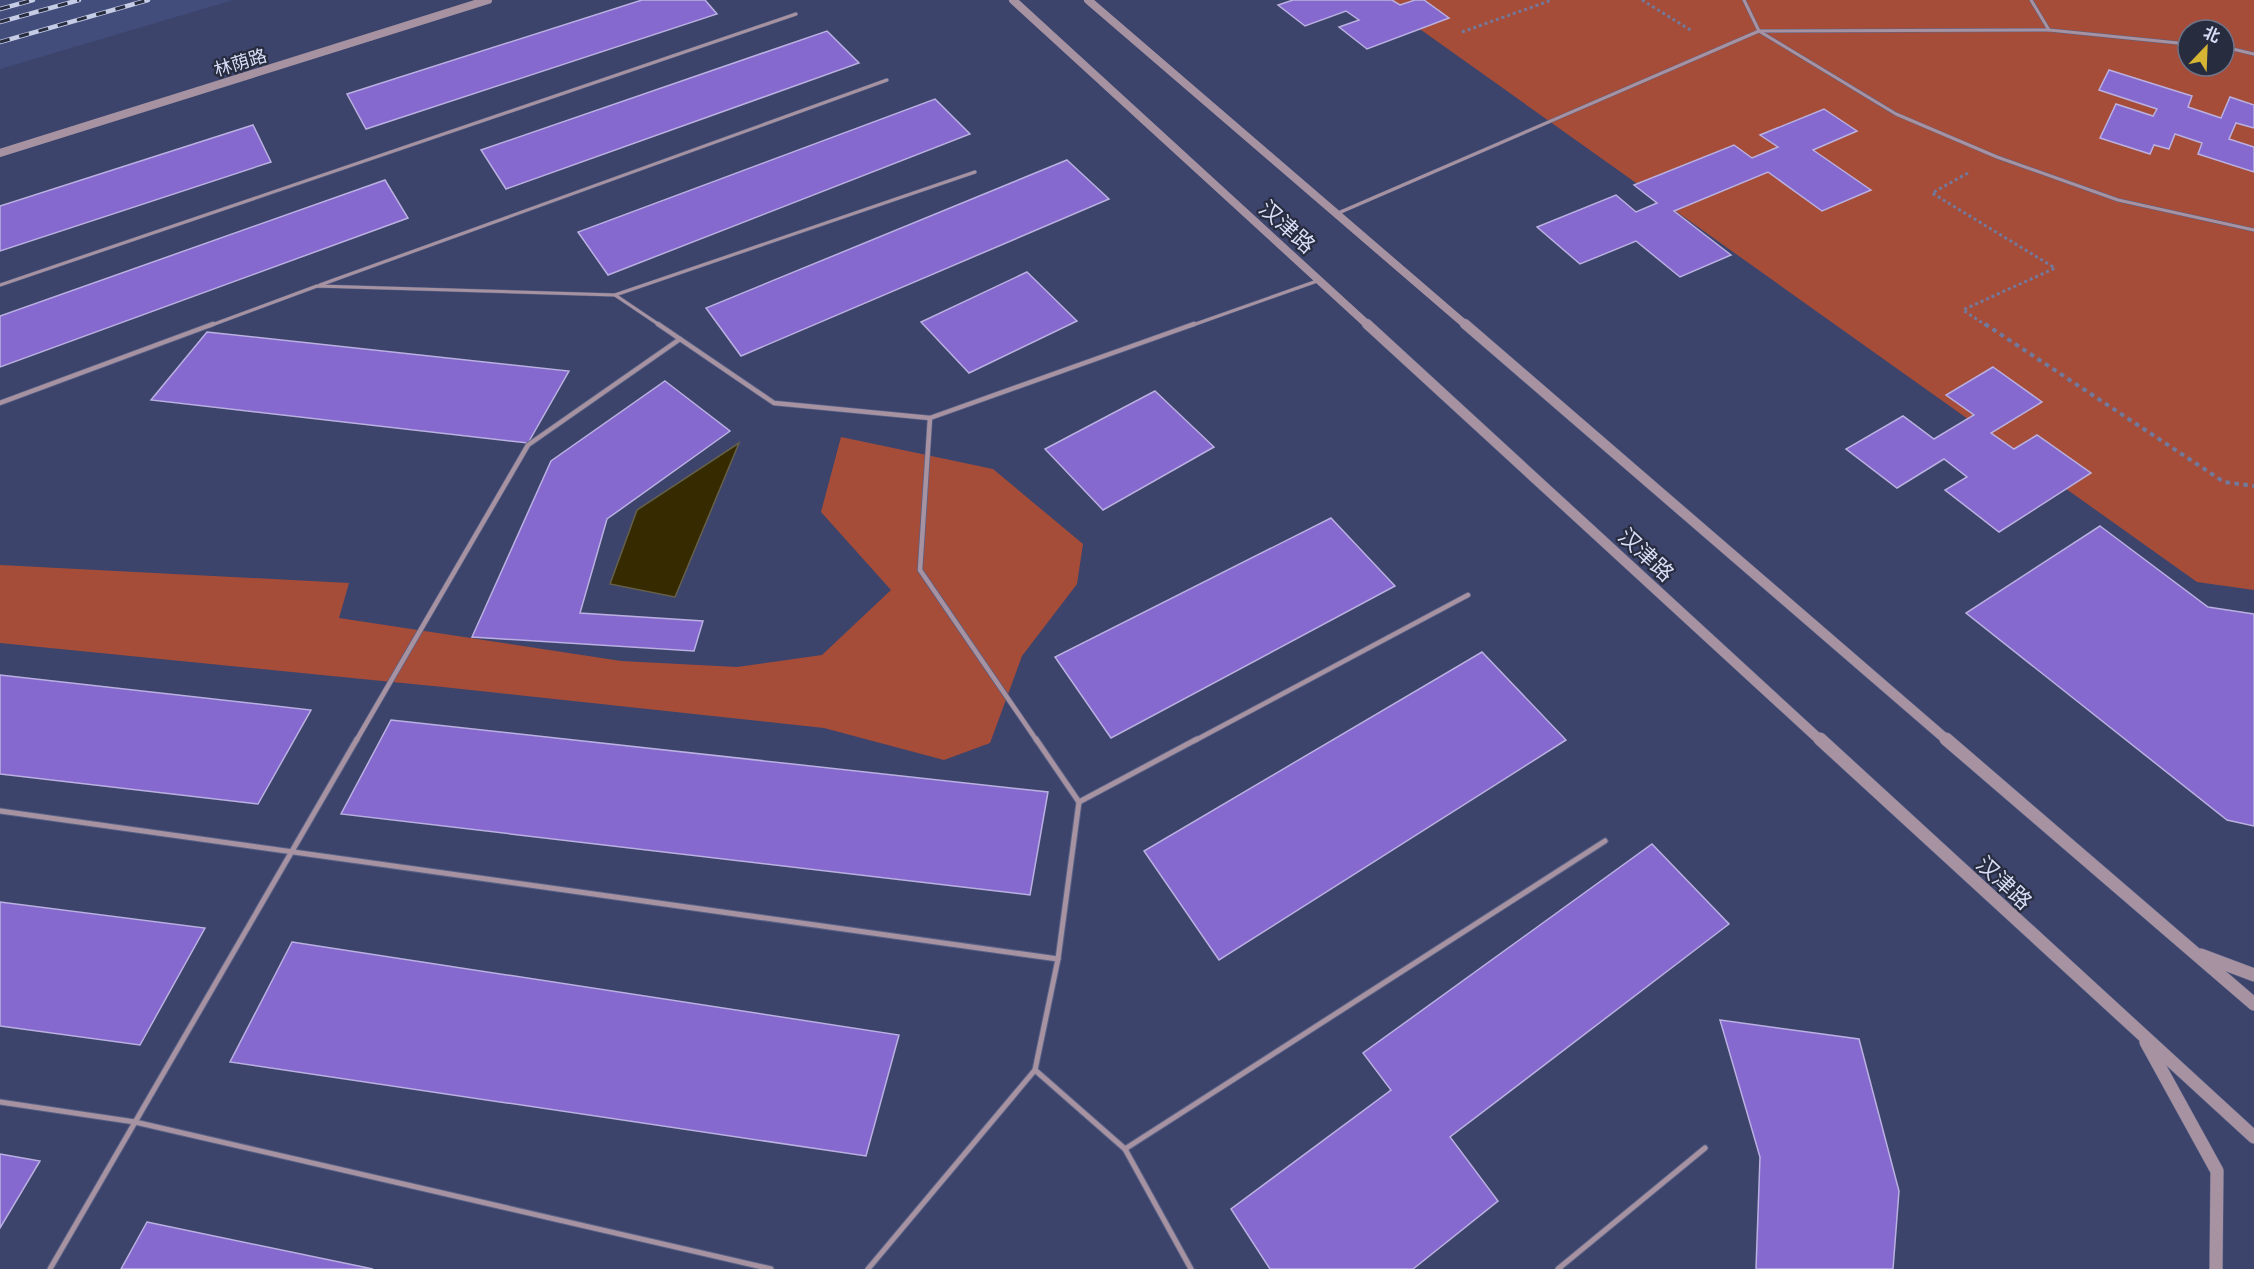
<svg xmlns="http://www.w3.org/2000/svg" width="2254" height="1269" font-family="'Exo 2','Noto Sans SC',sans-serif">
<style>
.built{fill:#434d7c}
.green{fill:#a64d39;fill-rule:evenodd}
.water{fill:#352a00;stroke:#66604a;stroke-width:1.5}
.building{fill:#8569ce;stroke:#bab0e1;stroke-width:1.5}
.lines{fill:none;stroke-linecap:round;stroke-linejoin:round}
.service-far2-casing{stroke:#586085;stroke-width:4}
.service-far1-casing{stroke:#586085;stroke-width:6}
.service-casing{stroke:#586085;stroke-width:7}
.tertiary-far2-casing{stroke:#586085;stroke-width:8}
.tertiary-far1-casing{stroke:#586085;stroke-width:11}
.tertiary-casing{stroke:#586085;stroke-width:14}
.path-far1{stroke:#71799c;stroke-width:3;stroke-dasharray:3 3;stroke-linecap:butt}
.path{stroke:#71799c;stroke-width:4;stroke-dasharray:4.5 4.5;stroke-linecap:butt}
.service-far2{stroke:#a692a1;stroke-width:3}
.service-far1{stroke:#a692a1;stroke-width:4.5}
.service{stroke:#a692a1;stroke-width:5}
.tertiary-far2{stroke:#a692a1;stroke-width:8}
.tertiary-far1{stroke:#a692a1;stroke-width:10}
.tertiary{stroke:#a692a1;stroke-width:13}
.rail-casing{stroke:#c5cce6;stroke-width:4.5}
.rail{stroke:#282c3f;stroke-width:3;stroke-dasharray:10;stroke-linecap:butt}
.labels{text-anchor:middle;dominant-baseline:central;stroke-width:4.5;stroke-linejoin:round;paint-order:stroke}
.far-street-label{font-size:18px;fill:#d8def7;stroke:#282c3f}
.street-label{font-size:22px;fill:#d8def7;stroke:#282c3f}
</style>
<rect width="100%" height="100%" fill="#3c446c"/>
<!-- built -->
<path class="built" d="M0,0H233L0,69Z"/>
<!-- green -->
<g class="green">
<path d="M1379,0H2254V590L2197,582ZM2188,30H2224V66H2188Z"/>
<path d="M841,437L993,469L1083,544L1077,584L1022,656L990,743L944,760L824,728L443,687L0,643V565L349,583L339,618L621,661L737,667L822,655L891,590L821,512Z"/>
</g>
<!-- water -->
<path class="water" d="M739,443L675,597L610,584L637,510Z"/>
<!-- building -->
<g class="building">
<path d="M642,0H705L717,14L366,129L347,94Z"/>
<path d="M1293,0H1392L1400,5L1415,0H1424L1449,18L1367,49L1339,27L1359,20L1346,11L1305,26L1278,5Z"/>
<path d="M827,31L859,63L506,189L481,150Z"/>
<path d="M2109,70L2192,96L2188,107L2221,118L2230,97L2254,105V128L2236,123L2229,139L2254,147V172L2198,154L2202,143L2175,134L2169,149L2154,145L2150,154L2100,138L2116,104L2153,116L2157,109L2099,90Z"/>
<path d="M935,99L970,134L608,275L578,232Z"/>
<path d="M1824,109L1857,131L1813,150L1871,190L1822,211L1768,172L1674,211L1731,255L1680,277L1636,241L1580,264L1537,227L1616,195L1636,212L1657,203L1634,185L1734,145L1752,158L1778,147L1760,135Z"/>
<path d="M253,125L271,162L0,251V206Z"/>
<path d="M1067,160L1109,199L741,356L706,308Z"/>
<path d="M385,180L408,218L0,367V316Z"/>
<path d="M1027,272L1077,321L969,373L921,322Z"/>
<path d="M207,332L569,371L528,443L151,400Z"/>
<path d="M1993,367L2042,402L1991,433L2014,449L2037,435L2091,473L1999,532L1945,490L1967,477L1944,459L1897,488L1846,449L1903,416L1934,439L1974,415L1946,395Z"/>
<path d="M665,381L730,431L607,519L580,613L703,621L694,651L472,637L551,461Z"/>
<path d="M1155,391L1214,447L1103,510L1045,449Z"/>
<path d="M1331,518L1395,586L1111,738L1055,657Z"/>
<path d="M2100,526L2208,607L2254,614V826L2227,820L1966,613Z"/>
<path d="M1482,652L1566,740L1219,960L1144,851Z"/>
<path d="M0,675L311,710L258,804L0,774Z"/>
<path d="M391,720L1048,792L1030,895L341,814Z"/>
<path d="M1652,844L1729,924L1450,1137L1498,1201L1413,1269H1270L1231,1209L1391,1090L1363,1053Z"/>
<path d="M0,902L205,928L140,1045L0,1026Z"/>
<path d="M292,942L899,1035L866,1156L230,1062Z"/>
<path d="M1720,1020L1859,1039L1899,1191L1893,1269H1756L1760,1157Z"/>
<path d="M0,1154L40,1161L0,1228Z"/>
<path d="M147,1222L373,1269H121Z"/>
</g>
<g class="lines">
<defs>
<g id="service-far2">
<path d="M2049,30L2188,44"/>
<path d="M1759,31L1896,114L1997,157L2118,200L2254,230"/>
<path d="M1760,31L2049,30L2031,0"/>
<path d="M2224,47L2254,54"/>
<path d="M1336,214L1759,31L1744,0"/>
<path d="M0,285L796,14"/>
<path d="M320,285L887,80"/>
<path d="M615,295L975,172"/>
<path d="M209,326L317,286L615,295L661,326"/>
<path d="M1190,326L1320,280"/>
</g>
<g id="service-far1">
<path d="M658,324L774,403L930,418L1194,324"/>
<path d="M0,403L213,324"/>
<path d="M930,418L920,570L1037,741"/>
<path d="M356,741L528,445L680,339"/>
<path d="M1194,741L1468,595"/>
</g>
<g id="service">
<path d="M1079,802L1197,739"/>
<path d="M0,811L1058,959"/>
<path d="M1035,1070L1125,1149L1605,841"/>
<path d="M0,1102L135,1122L771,1269"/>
<path d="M1125,1149L1191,1269"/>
<path d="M50,1269L357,739"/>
<path d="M868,1269L1035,1070L1058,959L1079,802L1036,739"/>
<path d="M1558,1269L1705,1148"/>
</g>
<g id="tertiary-far2">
<path d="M1013,0L1369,326"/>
<path d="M1088,0L1467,326"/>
<path d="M0,153L488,0"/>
</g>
<g id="tertiary-far1">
<path d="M1367,324L1821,741"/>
<path d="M1465,324L1948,741"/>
</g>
<g id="tertiary">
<path d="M1820,739L2254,1137"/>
<path d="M1946,739L2254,1004"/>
<path d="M2201,955L2254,975"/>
<path d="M2146,1042L2217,1171L2216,1269"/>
</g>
</defs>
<!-- service-far2 casing -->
<use href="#service-far2" class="service-far2-casing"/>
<!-- service-far1 casing -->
<use href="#service-far1" class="service-far1-casing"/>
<!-- service casing -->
<use href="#service" class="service-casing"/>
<!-- tertiary-far2 casing -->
<use href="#tertiary-far2" class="tertiary-far2-casing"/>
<!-- tertiary-far1 casing -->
<use href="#tertiary-far1" class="tertiary-far1-casing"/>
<!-- tertiary casing -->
<use href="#tertiary" class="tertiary-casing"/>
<!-- path-far1 -->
<g class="path-far1">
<path d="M1642,0L1692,31"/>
<path d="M1462,32L1552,0"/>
<path d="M1968,173L1932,193L2055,268L1963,310L1987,326"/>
</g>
<!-- path -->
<path class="path" d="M1985,324L2224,482L2254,486"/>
<!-- service-far2 -->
<use href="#service-far2" class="service-far2"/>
<!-- service-far1 -->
<use href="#service-far1" class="service-far1"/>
<!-- service -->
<use href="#service" class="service"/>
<!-- tertiary-far2 -->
<use href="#tertiary-far2" class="tertiary-far2"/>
<!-- tertiary-far1 -->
<use href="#tertiary-far1" class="tertiary-far1"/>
<!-- tertiary -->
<use href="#tertiary" class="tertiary"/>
<defs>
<g id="rail">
<path d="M0,9L33,0"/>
<path d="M0,22L79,0"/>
<path d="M0,42L148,0"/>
</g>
</defs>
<!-- rail casing -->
<use href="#rail" class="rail-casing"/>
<!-- rail -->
<use href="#rail" class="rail"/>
</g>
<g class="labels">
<!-- far-street labels -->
<g class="far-street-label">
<text transform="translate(240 62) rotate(-17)">林荫路</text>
</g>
<!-- street labels -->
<g class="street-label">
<text transform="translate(1288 226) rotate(42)">汉津路</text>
<text transform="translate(1647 554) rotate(43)">汉津路</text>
<text transform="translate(2005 882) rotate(43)">汉津路</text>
</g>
</g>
<!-- north arrow -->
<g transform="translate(2206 48) rotate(23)"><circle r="28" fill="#282c3f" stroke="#6e7389" stroke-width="1.5"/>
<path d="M0-4.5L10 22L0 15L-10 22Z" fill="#d6b534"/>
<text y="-9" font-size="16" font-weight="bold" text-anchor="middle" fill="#d8def7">北</text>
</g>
</svg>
